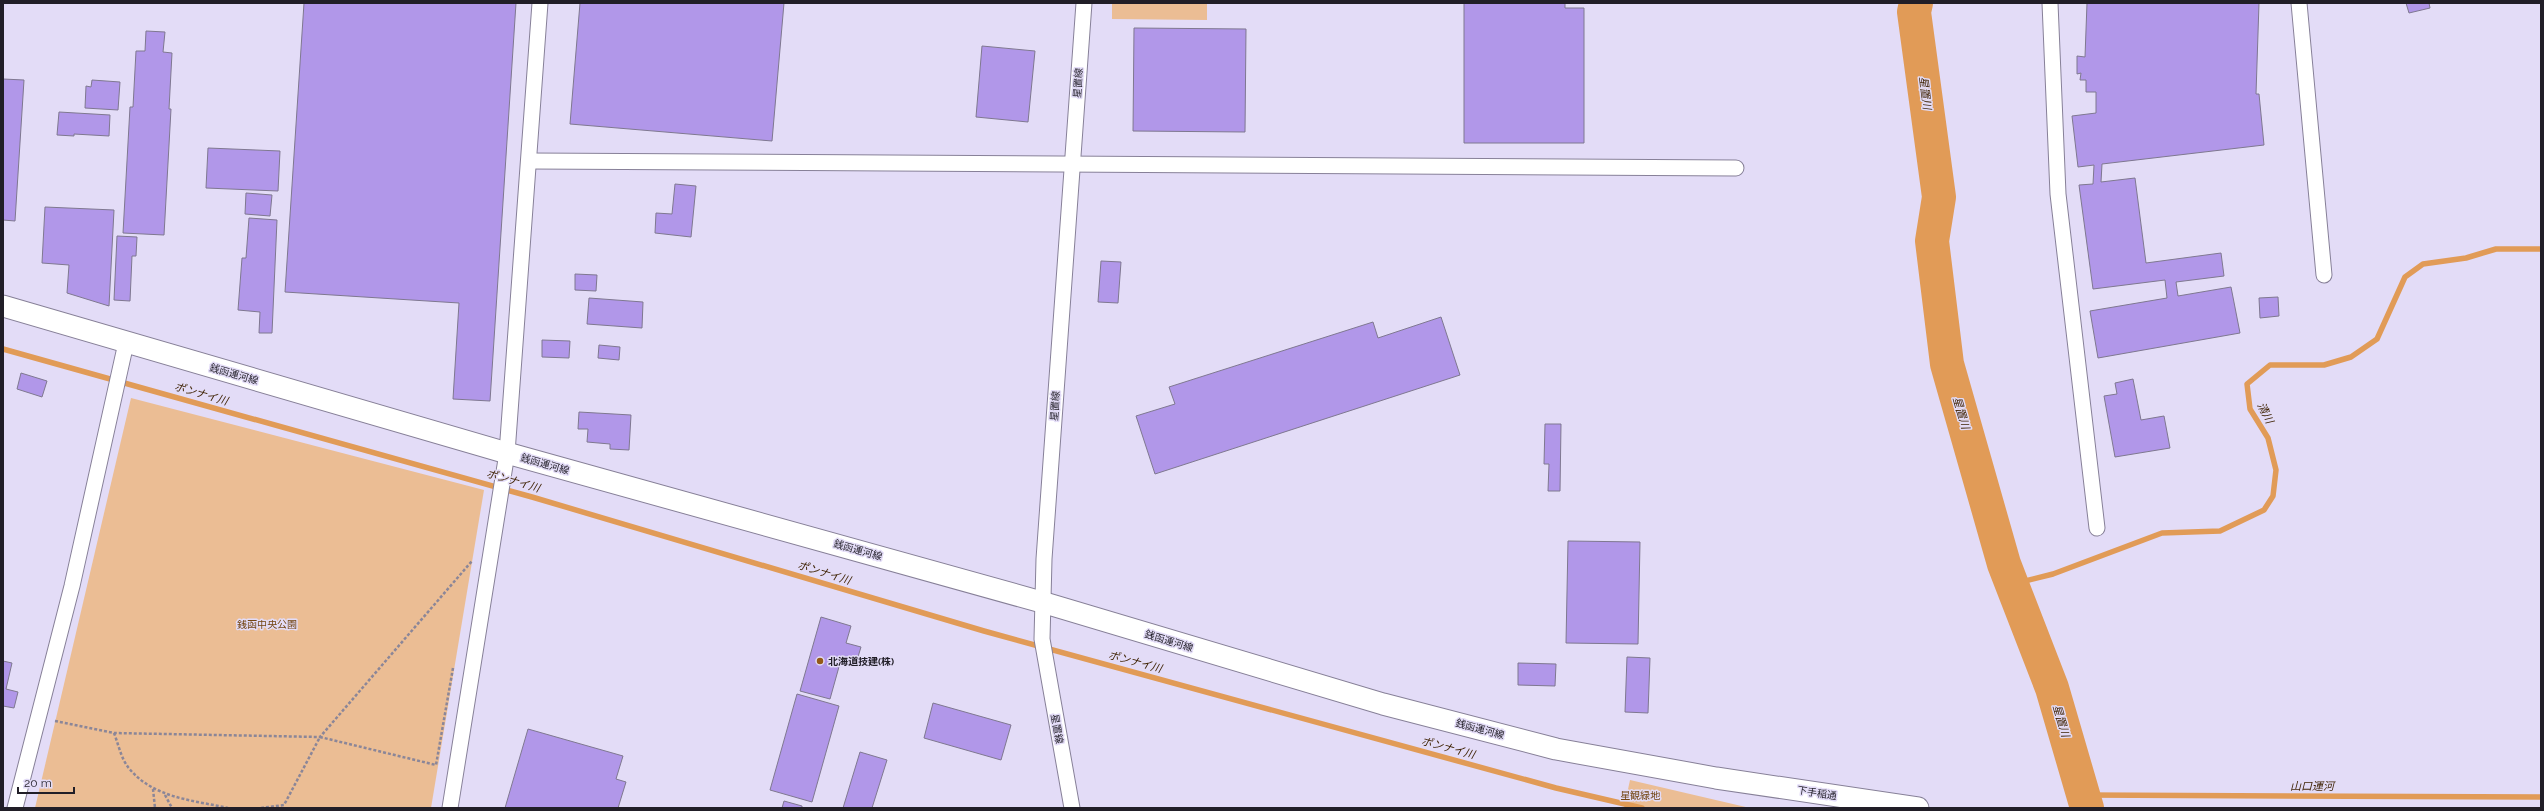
<svg xmlns="http://www.w3.org/2000/svg" width="2544" height="811" font-family="Raleway,'Noto Sans JP',sans-serif">
<style>
.green{fill:#ebbd94}
.lines{fill:none;stroke-linecap:round;stroke-linejoin:round}
.stream{stroke:#e19b57;stroke-width:5.5}
.river{stroke:#e19b57;stroke-width:34}
.building{fill:#b197e9;stroke:#7f7890}
.street-casing{stroke:#878098;stroke-width:17}
.secondary-casing{stroke:#878098;stroke-width:23}
.path{stroke:#8b8698;stroke-width:2.5;stroke-dasharray:3 2;stroke-linecap:butt}
.street{stroke:#fff;stroke-width:15}
.secondary{stroke:#fff;stroke-width:21}
.poi-dot{fill:#945917;stroke:#e3dcf7;stroke-width:1.5}
.labels{text-anchor:middle;dominant-baseline:central;stroke-width:3;stroke-linejoin:round;paint-order:stroke}
.street-label{font-size:10px;fill:#211e27;stroke:#e3dcf7}
.park-label{font-size:10px;fill:#734512;stroke:#e3dcf7}
.poi-label{font-size:10px;font-weight:bold;fill:#211e27;stroke:#e3dcf7;text-anchor:start}
.water-label{font-size:11px;font-style:italic;fill:#412507;stroke:#e3dcf7}
</style>
<rect width="100%" height="100%" fill="#e3dcf7"/>
<!-- green -->
<g class="green">
<path d="M1112,3H1207V20L1112,19Z"/>
<path d="M131,398L484,490L431,808H35Z"/>
<path d="M1630,780L1750,808H1624Z"/>
</g>
<g class="lines">
<!-- stream -->
<g class="stream">
<path d="M3,349L532,497L984,631L1556,788L1642,808"/>
<path d="M2013,584L2053,574L2162,533L2220,531L2264,510L2273,496L2276,470L2268,438L2250,409L2247,384L2270,365H2324L2351,357L2377,339L2405,277L2423,264L2466,258L2496,249H2541"/>
<path d="M2083,795L2541,797"/>
</g>
<!-- river -->
<path class="river" d="M1916,3L1914,12L1939,197L1932,241L1947,364L2004,564L2052,688L2087,808"/>
</g>
<!-- building -->
<g class="building">
<path d="M304,3H516L490,401L453,399L459,303L285,292Z"/>
<path d="M580,3H784L772,141L570,124Z"/>
<path d="M1464,3H1565V8H1584V143H1464Z"/>
<path d="M2087,3H2259L2256,94H2259L2264,145L2102,164L2101,182L2135,178L2146,263L2221,253L2224,276L2176,282L2178,296L2231,287L2240,333L2098,358L2090,311L2167,298L2165,280L2093,289L2079,185L2093,184L2094,165L2078,167L2072,116L2096,113V92H2086V80H2080L2081,73L2077,74V56L2085,57Z"/>
<path d="M2406,3H2429L2430,8L2409,13Z"/>
<path d="M1134,28L1246,29L1245,132L1133,131Z"/>
<path d="M146,31L165,32L163,52L172,53L169,109H171L164,235L123,233L130,107H133L136,51H145Z"/>
<path d="M982,46L1035,51L1028,122L976,117Z"/>
<path d="M3,79L24,80L15,221L3,220Z"/>
<path d="M92,80L120,82L118,110L85,108L86,86L91,87Z"/>
<path d="M59,112L110,115L109,136L74,134V136L57,135Z"/>
<path d="M208,148L280,151L278,191L206,188Z"/>
<path d="M675,184L696,186L691,237L655,233L656,213L672,214Z"/>
<path d="M246,193L272,195L270,216L245,214Z"/>
<path d="M45,207L114,210L109,306L67,293L69,265L42,263Z"/>
<path d="M249,218L277,220L272,333H259L260,312L238,310L242,258H246Z"/>
<path d="M117,236L137,237L136,256H132L130,301L114,300Z"/>
<path d="M1101,261L1121,262L1118,303L1098,302Z"/>
<path d="M575,274L597,275L596,291L575,290Z"/>
<path d="M2278,297L2279,316L2260,318L2259,298Z"/>
<path d="M589,298L643,302L642,328L587,324Z"/>
<path d="M1441,317L1460,375L1155,474L1136,416L1175,404L1169,387L1373,322L1378,338Z"/>
<path d="M542,340L570,341L569,358L542,357Z"/>
<path d="M599,345L620,347L619,360L598,358Z"/>
<path d="M21,373L47,381L42,397L17,389Z"/>
<path d="M2133,379L2141,420L2164,416L2170,448L2115,457L2104,396L2117,394L2115,383Z"/>
<path d="M579,412L631,415L629,450L610,449V444L587,442L588,429H578Z"/>
<path d="M1545,424H1561L1560,491H1548L1549,464H1544Z"/>
<path d="M1568,541L1640,542L1638,644L1566,643Z"/>
<path d="M821,617L851,626L846,643L861,647L857,660L842,656L830,699L800,691Z"/>
<path d="M1627,657L1650,658L1648,713L1625,712Z"/>
<path d="M3,661L12,663L6,689L18,692L14,708L3,706Z"/>
<path d="M1518,663L1556,664L1555,686L1518,685Z"/>
<path d="M797,694L839,706L812,802L770,790Z"/>
<path d="M933,703L1011,725L1001,760L924,738Z"/>
<path d="M528,729L623,756L616,779L626,782L618,808H505Z"/>
<path d="M860,752L887,760L872,808H843Z"/>
<path d="M784,801L802,806V808H782Z"/>
</g>
<g class="lines">
<defs>
<g id="street">
<path d="M2050,3L2058,194L2097,528"/>
<path d="M2299,3L2324,275"/>
<path d="M530,161L1736,168"/>
<path d="M15,808L72,586L126,343"/>
<path d="M450,808L507,453L540,3"/>
<path d="M1072,808L1042,639L1044,559L1084,3"/>
</g>
<path id="secondary" d="M3,306L507,453L1045,603L1383,704L1556,749L1716,778L1918,808"/>
</defs>
<!-- street casing -->
<use href="#street" class="street-casing"/>
<!-- secondary casing -->
<use href="#secondary" class="secondary-casing"/>
<!-- path -->
<g class="path">
<path d="M55,721L114,733L320,737L472,561"/>
<path d="M114,733C118,743 121,758 128,767C152,798 192,800 228,808"/>
<path d="M153,789L155,808"/>
<path d="M165,795L172,808"/>
<path d="M261,808L284,805L320,737L436,765L453,668"/>
</g>
<!-- street -->
<use href="#street" class="street"/>
<!-- secondary -->
<use href="#secondary" class="secondary"/>
</g>
<!-- markers -->
<circle class="poi-dot" cx="820" cy="661" r="4"/>
<g class="labels">
<!-- street labels -->
<g class="street-label">
<text transform="translate(1078 83) rotate(-86)">星置線</text>
<text transform="translate(234 374) rotate(16)">銭函運河線</text>
<text transform="translate(1055 406) rotate(-86)">星置線</text>
<text transform="translate(545 464) rotate(16)">銭函運河線</text>
<text transform="translate(858 550) rotate(16)">銭函運河線</text>
<text transform="translate(1169 641) rotate(17)">銭函運河線</text>
<text transform="translate(1057 729) rotate(80)">星置線</text>
<text transform="translate(1480 729) rotate(15)">銭函運河線</text>
<text transform="translate(1817 793) rotate(9)">下手稲通</text>
</g>
<!-- park labels -->
<g class="park-label">
<text x="267" y="624">銭函中央公園</text>
<text x="1640" y="795">星観緑地</text>
</g>
<!-- poi labels -->
<g class="poi-label">
<text x="828" y="661">北海道技建(株)</text>
</g>
<!-- water labels -->
<g class="water-label">
<text transform="translate(1925 93) rotate(83)">星置川</text>
<text transform="translate(201 394) rotate(16)">ポンナイ川</text>
<text transform="translate(1961 413) rotate(74)">星置川</text>
<text transform="translate(2265 413) rotate(63)">清川</text>
<text transform="translate(513 481) rotate(16)">ポンナイ川</text>
<text transform="translate(824 573) rotate(17)">ポンナイ川</text>
<text transform="translate(1135 662) rotate(15)">ポンナイ川</text>
<text transform="translate(2061 721) rotate(74)">星置川</text>
<text transform="translate(1448 748) rotate(15)">ポンナイ川</text>
<text x="2312" y="786">山口運河</text>
</g>
</g>
<!-- border -->
<rect width="2544" height="811" fill="none" stroke="#211e27" stroke-width="8"/>
<!-- scale -->
<path d="M18 787v6h56v-6" fill="none" stroke="#211e27" stroke-width="2"/>
<text x="24" y="787" font-size="12" fill="#211e27" stroke="#e3dcf7" stroke-width="3" paint-order="stroke">20 m</text>
</svg>
